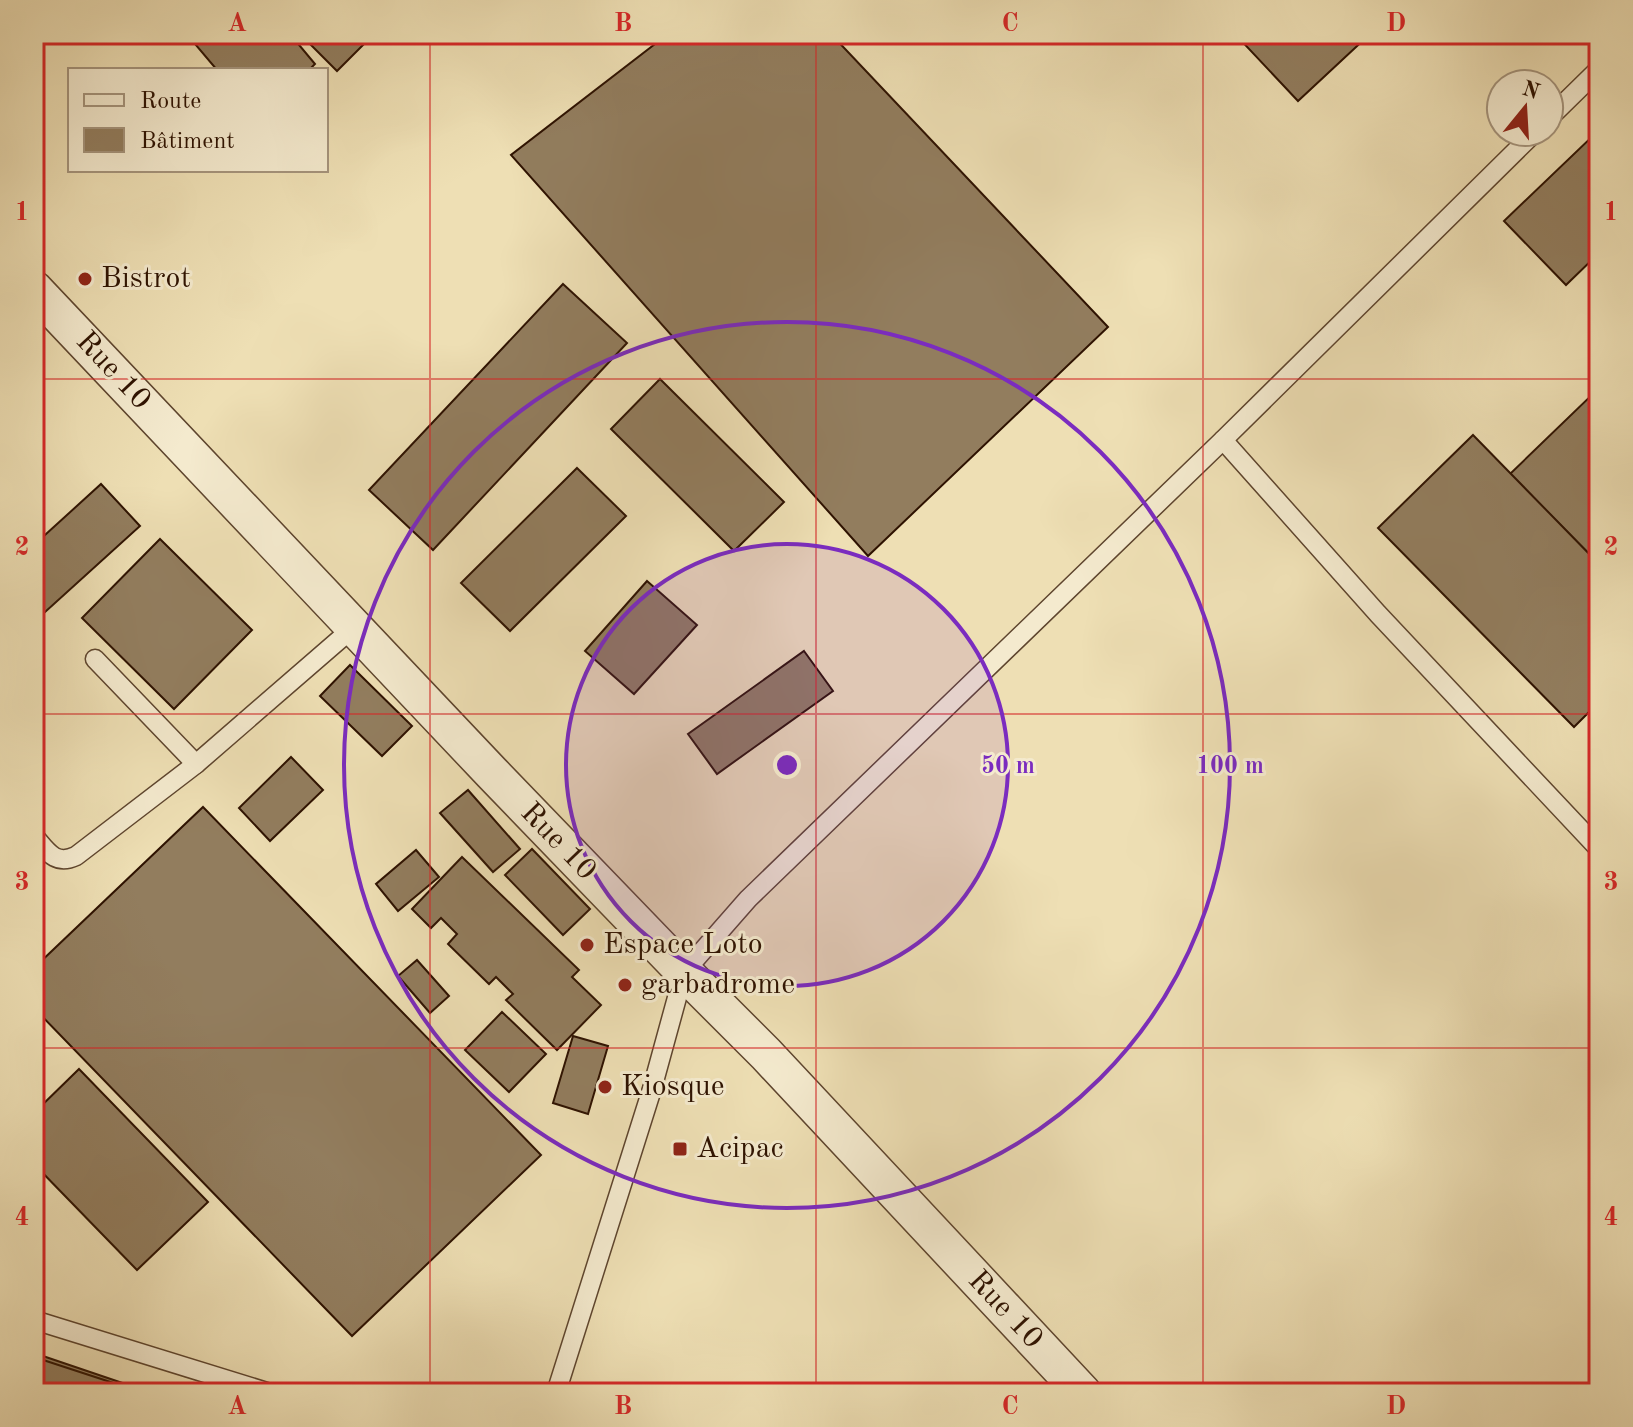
<svg xmlns="http://www.w3.org/2000/svg" width="1633" height="1427" font-family="'Old Standard TT',serif">
<style>
.building{fill:#927d5e;stroke:#2e1201;stroke-width:2}
.lines{fill:none;stroke-linecap:round;stroke-linejoin:round}
.lane-casing{stroke:#5e452e;stroke-width:21}
.street-casing{stroke:#5e452e;stroke-width:39}
.lane{stroke:#f4eace;stroke-width:18}
.street{stroke:#f4eace;stroke-width:36}
.grid{fill:none;stroke:#d62828;stroke-width:2;stroke-opacity:0.55}
.ring{fill:none;stroke:#7b2cbf;stroke-width:4}
.poi-dot{fill:#8f2418;stroke:#f4eace;stroke-width:3}
.labels{text-anchor:middle;dominant-baseline:central;stroke-width:6;stroke-linejoin:round;paint-order:stroke}
.poi-label{font-size:30px;fill:#2e1201;stroke:#f4eace;text-anchor:start}
.street-label{font-size:30px;fill:#2e1201;stroke:#f4eace}
.centre{fill:#7b2cbf;stroke:#f4eace;stroke-width:4}
.ring-label{font-size:24px;text-anchor:middle;font-weight:bold;fill:#7b2cbf;stroke:#f4eace;stroke-width:6;stroke-linejoin:round;paint-order:stroke}
.neatline{fill:none;stroke:#d62828;stroke-width:3}
.grid-label{font-size:26px;text-anchor:middle;font-weight:bold;fill:#d62828}
</style>
<rect width="100%" height="100%" fill="#eedfb4"/>
<filter id="stains"><feTurbulence type="fractalNoise" baseFrequency=".0025" numOctaves="4"/><feColorMatrix values="0 0 0 0 .2 0 0 0 0 .09 0 0 0 0 .02 0 0 0 .5 -.17"/></filter>
<radialGradient id="worn" r=".72"><stop offset=".6" stop-color="#630" stop-opacity="0"/><stop offset="1" stop-color="#630" stop-opacity=".3"/></radialGradient>
<!-- building -->
<g class="building">
<path d="M208,34H290L315,64L309,70H217L195,44Z"/>
<path d="M300,34H374L337,71Z"/>
<path d="M668,34H831L1108,327L868,556L511,155Z"/>
<path d="M1235,34H1370L1298,101Z"/>
<path d="M1599,130V253L1566,285L1504,221Z"/>
<path d="M563,284L627,343L433,550L369,490Z"/>
<path d="M660,379L784,502L734,551L611,429Z"/>
<path d="M1599,388V564L1510,474Z"/>
<path d="M1473,435L1599,564V702L1574,727L1378,528Z"/>
<path d="M577,468L626,516L510,631L461,583Z"/>
<path d="M101,484L140,526L34,622V545Z"/>
<path d="M160,539L252,630L174,709L82,618Z"/>
<path d="M647,581L697,625L634,694L585,651Z"/>
<path d="M804,651L833,691L717,774L688,734Z"/>
<path d="M350,665L412,726L382,756L320,696Z"/>
<path d="M291,757L323,790L270,841L239,808Z"/>
<path d="M468,790L520,849L493,872L440,813Z"/>
<path d="M203,807L541,1155L352,1336L34,1008V968Z"/>
<path d="M532,849L590,909L563,935L505,875Z"/>
<path d="M416,850L439,877L398,911L376,884Z"/>
<path d="M462,857L579,970L572,977L601,1005L557,1050L506,1000L513,994L496,977L489,984L448,944L457,934L441,918L431,928L412,909Z"/>
<path d="M417,960L449,996L430,1013L398,976Z"/>
<path d="M502,1012L546,1054L509,1092L465,1050Z"/>
<path d="M573,1036L608,1046L588,1114L553,1103Z"/>
<path d="M79,1069L208,1202L137,1270L34,1164V1113Z"/>
<path d="M34,1353L152,1393H135L34,1359Z"/>
<path d="M34,1357L144,1393H34Z"/>
</g>
<g class="lines">
<defs>
<g id="lane">
<path d="M1549,118L1599,69"/>
<path d="M1223,440L1378,614L1599,849"/>
<path d="M95,659L196,764"/>
<path d="M34,836C47,851 55,866 76,856L196,764L354,627"/>
<path d="M34,1320L270,1393"/>
<path d="M556,1393L652,1089L684,972L748,899L1223,440L1535,132"/>
</g>
<path id="street" d="M34,289L492,773L684,972L766,1054L1083,1393"/>
</defs>
<!-- lane casing -->
<use href="#lane" class="lane-casing"/>
<!-- street casing -->
<use href="#street" class="street-casing"/>
<!-- lane -->
<use href="#lane" class="lane"/>
<!-- street -->
<use href="#street" class="street"/>
</g>
<!-- grid -->
<path class="grid" d="M430,34V1393M816,34V1393M1203,34V1393M34,379H1599M34,714H1599M34,1048H1599"/>
<!-- distance rings -->
<circle cx="787" cy="765" r="221" fill="#7b2cbf" fill-opacity=".12"/>
<g class="ring">
<circle cx="787" cy="765" r="221"/>
<circle cx="787" cy="765" r="443"/>
</g>
<!-- markers -->
<g class="poi-dot">
<circle cx="85" cy="279" r="8"/>
<circle cx="587" cy="945" r="8"/>
<circle cx="625" cy="985" r="8"/>
<circle cx="605" cy="1087" r="8"/>
<rect x="672" y="1141" width="16" height="16" rx="4"/>
</g>
<g class="labels">
<!-- poi labels -->
<g class="poi-label">
<text x="101" y="279">Bistrot</text>
<text x="603" y="945">Espace Loto</text>
<text x="641" y="985">garbadrome</text>
<text x="621" y="1087">Kiosque</text>
<text x="696" y="1149">Acipac</text>
</g>
<!-- street labels -->
<g class="street-label">
<text transform="translate(113 371) rotate(47)">Rue 10</text>
<text transform="translate(558 842) rotate(46)">Rue 10</text>
<text transform="translate(1005 1310) rotate(47)">Rue 10</text>
</g>
</g>
<circle cx="787" cy="765" r="12" class="centre"/>
<g class="ring-label">
<text x="1008" y="773">50 m</text>
<text x="1230" y="773">100 m</text>
</g>
<!-- margin -->
<rect width="1633" height="1427" fill="none" stroke="#eedfb4" stroke-width="88"/>
<!-- legend -->
<rect x="68" y="68" width="260" height="104" fill="#f4eace" stroke="#a5947c" stroke-width="2"/>
<rect x="84" y="94" width="40" height="12" fill="#f4eace" stroke="#a5947c" stroke-width="2"/>
<text x="140" y="108" font-size="24" fill="#2e1201">Route</text>
<rect x="84" y="128" width="40" height="24" fill="#927d5e" stroke="#a5947c" stroke-width="2"/>
<text x="140" y="148" font-size="24" fill="#2e1201">Bâtiment</text>
<!-- north arrow -->
<g transform="translate(1525 108) rotate(18)"><circle r="38" fill="#f4eace" stroke="#a5947c" stroke-width="2"/>
<path d="M0-6L14 30L0 20L-14 30Z" fill="#8f2418"/>
<text y="-12" font-size="22" font-weight="bold" text-anchor="middle" fill="#2e1201">N</text>
</g>
<rect x="44" y="44" width="1545" height="1339" class="neatline"/>
<g class="grid-label">
<text x="237" y="31">A</text>
<text x="623" y="31">B</text>
<text x="1010" y="31">C</text>
<text x="1396" y="31">D</text>
<text x="22" y="220">1</text>
<text x="1611" y="220">1</text>
<text x="22" y="555">2</text>
<text x="1611" y="555">2</text>
<text x="22" y="890">3</text>
<text x="1611" y="890">3</text>
<text x="22" y="1225">4</text>
<text x="1611" y="1225">4</text>
<text x="237" y="1414">A</text>
<text x="623" y="1414">B</text>
<text x="1010" y="1414">C</text>
<text x="1396" y="1414">D</text>
</g>
<rect width="100%" height="100%" filter="url(#stains)"/>
<rect width="100%" height="100%" fill="url(#worn)"/>
</svg>
